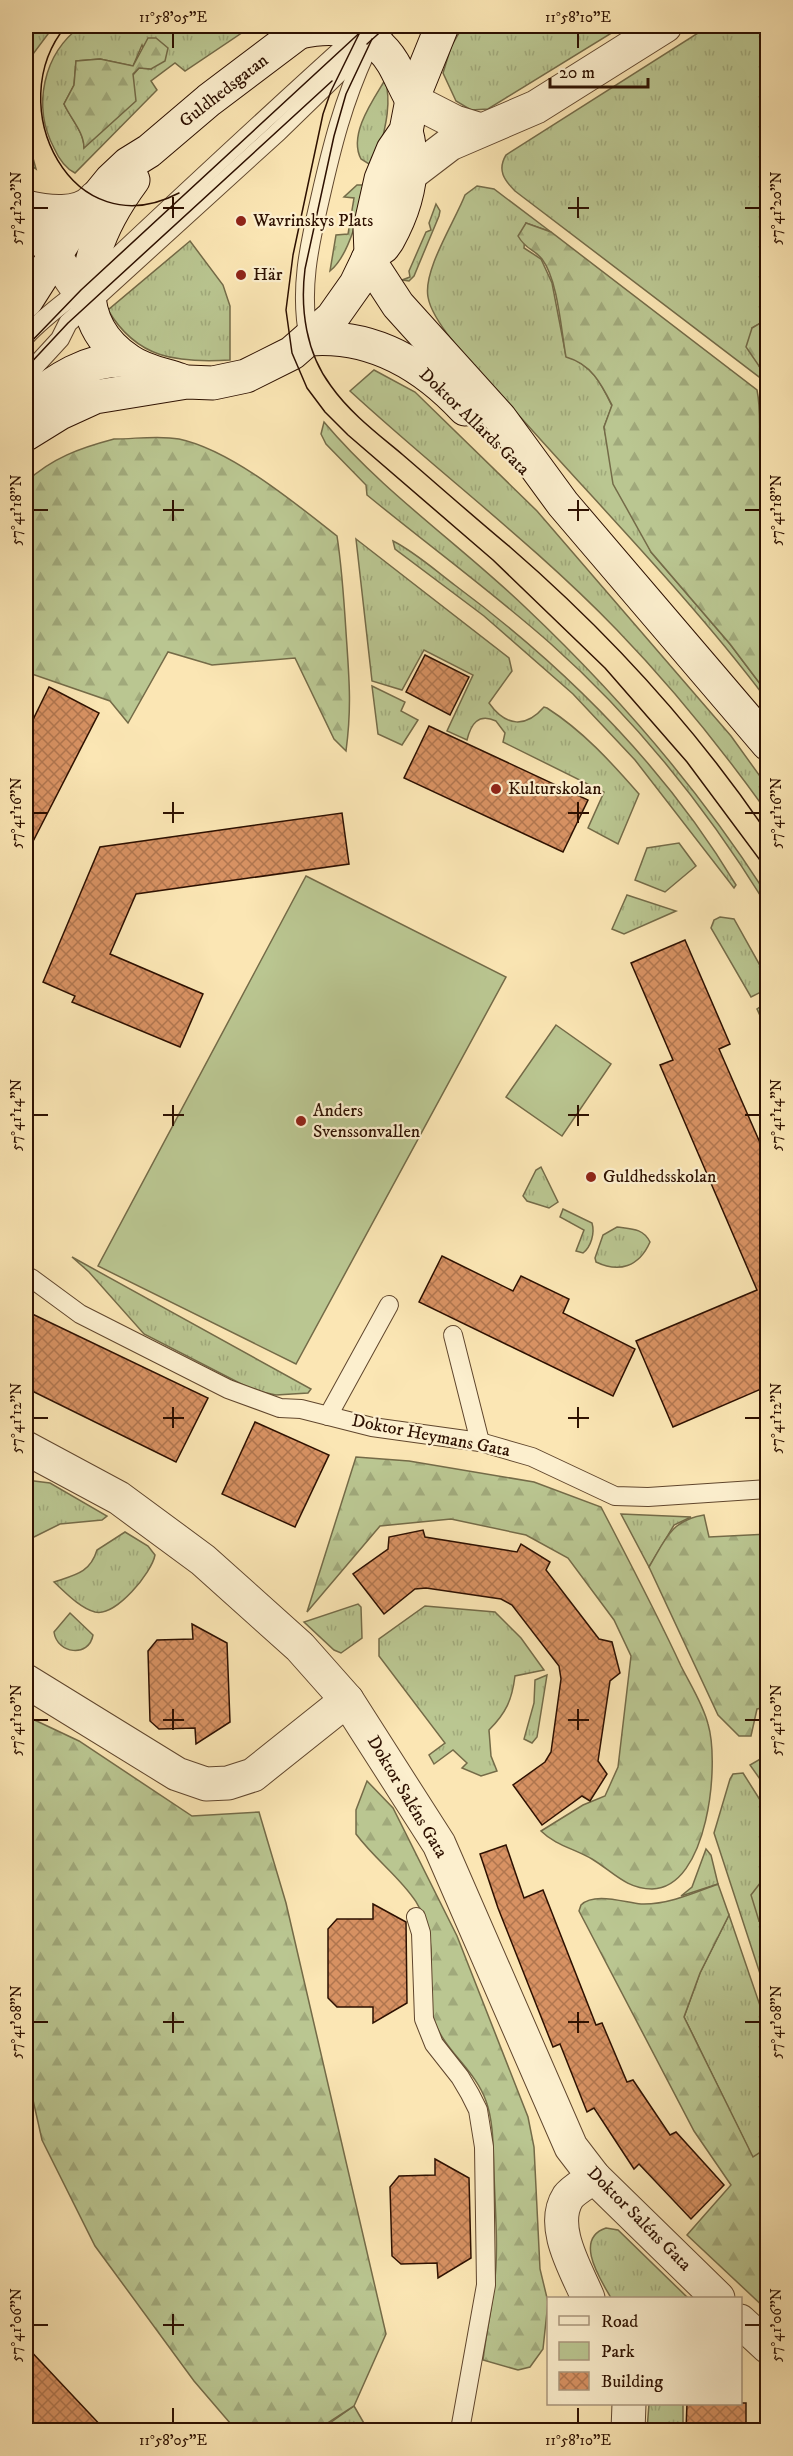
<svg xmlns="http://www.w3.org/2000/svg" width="793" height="2456" font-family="'IM FELL DW Pica',serif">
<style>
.grass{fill:url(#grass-tufts);stroke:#746b48;stroke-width:1.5;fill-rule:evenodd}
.forest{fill:url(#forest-firs);stroke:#746b48;stroke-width:1.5}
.park{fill:#bac691;stroke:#746b48;stroke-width:1.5}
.building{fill:url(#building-cross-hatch);stroke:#2d1000;stroke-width:1.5}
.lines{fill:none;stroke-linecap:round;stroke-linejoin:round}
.lane-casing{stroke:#60462d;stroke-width:20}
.street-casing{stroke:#60462d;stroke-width:35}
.secondary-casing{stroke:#2d1000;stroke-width:35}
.lane{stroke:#fcefce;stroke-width:18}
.street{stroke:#fcefce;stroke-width:33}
.secondary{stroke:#fcefce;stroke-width:33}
.tram{stroke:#2d1000;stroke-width:1.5}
.ticks{fill:none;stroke:#2d1000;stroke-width:2}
.poi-dot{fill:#8f2418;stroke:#fcefce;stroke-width:2}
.labels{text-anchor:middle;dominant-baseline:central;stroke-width:4.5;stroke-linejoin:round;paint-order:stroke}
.street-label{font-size:18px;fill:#2d1000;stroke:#fcefce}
.poi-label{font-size:18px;fill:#2d1000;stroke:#fcefce;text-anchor:start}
.neatline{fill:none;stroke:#2d1000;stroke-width:2}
.ticks-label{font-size:15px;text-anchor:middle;fill:#2d1000}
</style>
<defs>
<pattern id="grass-tufts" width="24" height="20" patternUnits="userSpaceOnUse" patternTransform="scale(1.5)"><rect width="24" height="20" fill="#bac691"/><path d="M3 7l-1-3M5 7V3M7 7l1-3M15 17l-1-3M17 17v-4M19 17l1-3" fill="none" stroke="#a0a97b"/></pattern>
<pattern id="forest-firs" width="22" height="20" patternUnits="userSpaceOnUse" patternTransform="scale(1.5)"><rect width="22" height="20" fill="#bac691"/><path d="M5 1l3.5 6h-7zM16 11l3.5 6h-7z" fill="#a0a97b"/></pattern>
<pattern id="building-cross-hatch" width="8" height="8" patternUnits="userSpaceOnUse" patternTransform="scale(1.5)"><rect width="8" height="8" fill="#d89263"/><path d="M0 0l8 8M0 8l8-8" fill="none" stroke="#b0764f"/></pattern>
</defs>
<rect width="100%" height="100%" fill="#fbe6b4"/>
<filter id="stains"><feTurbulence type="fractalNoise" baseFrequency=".00333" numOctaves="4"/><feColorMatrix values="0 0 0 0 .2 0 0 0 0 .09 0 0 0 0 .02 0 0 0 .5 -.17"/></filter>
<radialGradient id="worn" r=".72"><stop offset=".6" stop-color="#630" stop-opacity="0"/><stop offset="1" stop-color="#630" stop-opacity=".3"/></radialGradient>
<!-- grass -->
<g class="grass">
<path d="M29,26H54L33,54L26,81V32Z"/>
<path d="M81,26H252L185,71L175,63L151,81L157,90L75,173C65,168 58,157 54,148C32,106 43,54 81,26ZM142,45L151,69L139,68L133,75L84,147C84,132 71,119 64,104L74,85L76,61L100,59L133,66Z"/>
<path d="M463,26H623L488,109L471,110L456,101L443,73L451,47Z"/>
<path d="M709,26H755L767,44L768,319L752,328L759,366L767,365V383L515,191C504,180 497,170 506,155Z"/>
<path d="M385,80C393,105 383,135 377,161L369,164L361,159C348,135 373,100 385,80Z"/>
<path d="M26,133L36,169L26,162Z"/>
<path d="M357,185H365C360,209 350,255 330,271L336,235L348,234L354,198L344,197Z"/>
<path d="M477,186L494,189L551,232L526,223L524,248L541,259L552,283L566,356C591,364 601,383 612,406L604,427L609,453L651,552L730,644L767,693V700C688,595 594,501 507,402C486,378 433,327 428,297C423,270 455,221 465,195Z"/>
<path d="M436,204L440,211L439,216L414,276L409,281L402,280L410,277L409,271L426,232L431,230L429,223Z"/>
<path d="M190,241L223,285L230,306V360C177,363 137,359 108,310Z"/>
<path d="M374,370L415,392L537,511L731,736L767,786V812C722,749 672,687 617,630C534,544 438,472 350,391Z"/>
<path d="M324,422C383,492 459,544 525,607C617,694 699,789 767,895V906C708,810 635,719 551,644C491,591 428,545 367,495L366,485L326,444L321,434Z"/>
<path d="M356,539L509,658L512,671L489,703C506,727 526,728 544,707L547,708C583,731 611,762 639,794L618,844L588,828L604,792L503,742L505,733L496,721C478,713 471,724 467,740L447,731L473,675L424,650L402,690L372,681Z"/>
<path d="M393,541C415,552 436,571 456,586C566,668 665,767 736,885L734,888L635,760L573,694L484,616L395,549Z"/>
<path d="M372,686L405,702L401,711L418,720L402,745L378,734Z"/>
<path d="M679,843L696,866L665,892L635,880L647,848Z"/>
<path d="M627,895L676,911L624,934L612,929Z"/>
<path d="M720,917L734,919L767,978V989L751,997L711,928L714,920Z"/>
<path d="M767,1002V1031L757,1009Z"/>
<path d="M541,1167L558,1202L549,1208L527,1201L523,1196L536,1170Z"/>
<path d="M563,1209L592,1223C595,1233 591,1247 583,1253L576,1251L584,1230L560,1217Z"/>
<path d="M617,1227C631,1229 643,1228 650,1242C639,1267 619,1273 596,1262L595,1258L603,1235Z"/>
<path d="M72,1257L311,1389L308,1393L276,1395L253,1390L144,1334L89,1272Z"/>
<path d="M26,1480L50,1483L107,1516L102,1520L60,1524L32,1538L31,1499H26Z"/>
<path d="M621,1514L691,1517L674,1525L649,1567Z"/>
<path d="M125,1532L148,1546L155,1555C152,1572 116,1617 95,1612C80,1608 66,1593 54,1582C75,1575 90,1573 97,1550Z"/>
<path d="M358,1604L361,1607L362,1638L341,1653L334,1650L304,1622Z"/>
<path d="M425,1606L495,1612L521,1638L544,1670L515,1676C512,1700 506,1713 489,1730L491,1756L497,1771L481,1776L462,1768L467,1763L453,1750L434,1764L429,1755L445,1743L379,1656V1639Z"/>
<path d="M70,1613L93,1635C89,1658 57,1654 54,1632Z"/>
<path d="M547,1675L537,1737L532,1743L524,1739L534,1703L535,1680Z"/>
<path d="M767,1755V1789L750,1765Z"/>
<path d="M743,1773L767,1811V1874L764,1875L759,1921L767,1926V1995L714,1833L730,1779L733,1774Z"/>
<path d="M706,1849L711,1855L718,1884L681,1896L692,1887Z"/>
<path d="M729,1915L767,2026V2148L753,2158L684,2017L700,1973Z"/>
<path d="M606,2228L618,2230L688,2298H611C601,2280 573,2239 606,2228Z"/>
<path d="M649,2404H683V2430H647Z"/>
<path d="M354,2406L365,2425L361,2430H320Z"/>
</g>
<!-- forest -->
<g class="forest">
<path d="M148,38H156L168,48L165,61L151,69L139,68L133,74L136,101L84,148C84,132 71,119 64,104L74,85L76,61L100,59L133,66Z"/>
<path d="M526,223L551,232L757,390C764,423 753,458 768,489L767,693L730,644L651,552L613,484L604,427L612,405C601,383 591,364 566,357C561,330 558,280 542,259C534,249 526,250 518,236Z"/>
<path d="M767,319V365L759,366L746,347L752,328Z"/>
<path d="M114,439C135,439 159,435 179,439C231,450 295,503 337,536C342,568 344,600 346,632C349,677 352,706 346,751L334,739L295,658L212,665L168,652L128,723L110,701L26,672V482C52,458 80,448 114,439Z"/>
<path d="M356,1457L409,1461L534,1482L601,1507C628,1559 656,1612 681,1666C690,1684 703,1704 708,1724C720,1764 708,1888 652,1889C626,1889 612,1871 592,1859C575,1849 555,1845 541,1831L583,1805L605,1796L618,1767L631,1656L614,1620L568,1558L526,1535L451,1519L380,1526L307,1612Z"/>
<path d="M704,1515L709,1537L767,1534V1707L757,1709L751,1736H739L718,1715L649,1567C665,1540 671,1520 704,1515Z"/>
<path d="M26,1716L79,1741L192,1816L259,1812L286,1903L386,2334L354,2406L317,2430H236L194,2381L95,2246L42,2140L26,2069Z"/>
<path d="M367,1781L393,1808L457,1936L528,2117L534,2147L540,2269L548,2302L543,2349L530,2367L518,2370L483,2360C486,2335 491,2312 494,2287C499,2251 495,2210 494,2173C493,2150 494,2123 486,2101C475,2070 446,2052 434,2021C425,1999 433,1972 431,1949C428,1893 386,1874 356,1834V1810Z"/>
<path d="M767,1874H768L767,1926L759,1921L751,1895Z"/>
<path d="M718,1884L729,1915L700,1973L684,2017L753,2157L767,2148V2310L687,2235L731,2185L694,2131L579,1911L581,1905C594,1892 623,1902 641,1904C667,1905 694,1893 718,1884Z"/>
</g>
<!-- park -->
<g class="park">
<path d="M306,876L506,977L296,1364L98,1266Z"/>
<path d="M556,1025L611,1064L562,1136L506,1097Z"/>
</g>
<!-- building -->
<g class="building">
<path d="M425,655L469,677L450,715L406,692Z"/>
<path d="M49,687L99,713L26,855V734Z"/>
<path d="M429,726L588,800L563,852L404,778Z"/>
<path d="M342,813L349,864L136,894L110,954L203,994L180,1047L72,1002L75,996L43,982L100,847Z"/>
<path d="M685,940L730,1044L719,1049L768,1161V1386L673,1427L636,1341L757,1290L660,1065L673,1060L631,963Z"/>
<path d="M442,1256L513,1291L521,1276L569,1299L563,1313L635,1349L613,1396L419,1302Z"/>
<path d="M26,1311L208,1398L176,1462L26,1388Z"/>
<path d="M255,1422L329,1455L295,1527L222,1494Z"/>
<path d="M423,1530L425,1537L517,1552L521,1544L550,1562L546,1570L599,1639L612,1642L620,1673L610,1681L598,1761L607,1774L590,1801L582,1796L542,1825L513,1785L545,1762L551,1752L561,1679L559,1666L512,1605L501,1599L426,1588L415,1589L384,1614L353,1574L388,1549L389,1537Z"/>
<path d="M192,1624L227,1643L230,1722L196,1744L195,1728L159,1729L150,1721L148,1651L157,1640L193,1639Z"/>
<path d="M506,1845L524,1898L543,1890L596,2025L602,2023L627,2082L633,2080L670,2135L676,2132L724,2185L691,2219L639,2164L634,2169L594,2108L587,2112L560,2044L553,2047L498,1908L480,1854Z"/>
<path d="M373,1904L406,1922L407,2003L373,2023V2007H337L328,1998V1929L337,1919H373Z"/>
<path d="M435,2159L469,2178L471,2258L438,2278L437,2263L401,2264L392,2256L390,2187L399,2176L435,2175Z"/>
<path d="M26,2346L105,2430H26Z"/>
<path d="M687,2403H746V2430H686Z"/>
</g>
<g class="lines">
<defs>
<g id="lane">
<path d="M26,336C48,312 75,296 99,274C186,192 273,111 362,31"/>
<path d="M309,339C299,291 309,246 320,199C332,146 343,102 366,52"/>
<path d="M26,376L60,339L68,323L278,132L387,26"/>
<path d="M31,1278L80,1314L228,1389L280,1408L301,1409L372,1427L480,1442L532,1457L615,1496L648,1497L768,1489"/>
<path d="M453,1335L480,1442"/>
<path d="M328,1416L389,1305"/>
<path d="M416,1917L421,1933L424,2019L434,2044L460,2077L470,2094L478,2110L484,2147L486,2285L460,2430"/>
</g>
<g id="street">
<path d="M412,100L455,122L481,130"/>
<path d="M412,173L450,144L536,107L665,26"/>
<path d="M26,207L41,236L88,304"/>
<path d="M26,207C46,212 80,217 95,198"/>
<path d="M26,1448L119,1498L203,1560L300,1647L347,1700L439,1844L571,2147L594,2177L718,2298"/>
<path d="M26,1681L177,1774L206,1784L228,1783L253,1775L347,1700"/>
<path d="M588,2298C577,2271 549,2227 568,2197C573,2190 586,2183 594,2177"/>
<path d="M740,2321L768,2347"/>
<path d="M628,2430L629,2404"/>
</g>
<g id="secondary">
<path d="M300,32C336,24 372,28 393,63C400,75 405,88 412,100"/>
<path d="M133,180C94,233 59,314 128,360C143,371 162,374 180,380"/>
<path d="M371,253L383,247L388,240C407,206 416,168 406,131"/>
<path d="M368,259L398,305L500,418L563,504L768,744"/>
<path d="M26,301L75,224L111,180L128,164L149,151L209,100L307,26"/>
<path d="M309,339C372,334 423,364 465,409"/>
<path d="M26,405C55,380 88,358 127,360"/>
<path d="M26,434L60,413L95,397L187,382L213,383L246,376L292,353L332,318L356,284L371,253L370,228L381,179L393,150L406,131L412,100L442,26"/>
</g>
</defs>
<!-- lane casing -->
<use href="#lane" class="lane-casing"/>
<!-- street casing -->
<use href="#street" class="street-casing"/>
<!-- secondary casing -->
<use href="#secondary" class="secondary-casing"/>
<!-- lane -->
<use href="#lane" class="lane"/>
<!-- street -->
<use href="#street" class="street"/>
<!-- secondary -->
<use href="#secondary" class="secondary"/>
<!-- tram -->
<g class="tram">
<path d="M66,26C0,105 72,249 179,193"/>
<path d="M360,32L331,91L323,114L293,255L286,310L292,353L307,388L325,412L348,435L493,560L605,668L687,762L768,871"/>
<path d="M372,39L346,94L334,136L305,269C300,309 306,353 331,386C350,413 378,434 403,455C439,486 474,517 510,547C607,631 696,728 768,834"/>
<path d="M367,44L387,26"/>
<path d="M26,347L81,290L367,26"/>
<path d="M26,368L68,323L332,81"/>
</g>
</g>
<!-- ticks -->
<path class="ticks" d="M173,33V48M578,33V48M173,197V218M578,197V218M33,208H48M163,208H184M568,208H589M745,208H760M173,500V521M578,500V521M33,510H48M163,510H184M568,510H589M745,510H760M173,802V823M578,802V823M33,813H48M163,813H184M568,813H589M745,813H760M173,1105V1126M578,1105V1126M33,1115H48M163,1115H184M568,1115H589M745,1115H760M173,1407V1428M578,1407V1428M33,1418H48M163,1418H184M568,1418H589M745,1418H760M173,1709V1730M578,1709V1730M33,1720H48M163,1720H184M568,1720H589M745,1720H760M173,2012V2033M578,2012V2033M33,2022H48M163,2022H184M568,2022H589M745,2022H760M173,2314V2335M33,2325H48M163,2325H184M745,2325H760M173,2408V2423M578,2408V2423"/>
<!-- markers -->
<g class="poi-dot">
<circle cx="241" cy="221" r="6"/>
<circle cx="241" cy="275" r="6"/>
<circle cx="496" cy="789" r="6"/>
<circle cx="301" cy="1121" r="6"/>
<circle cx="591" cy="1177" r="6"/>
</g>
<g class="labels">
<!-- street labels -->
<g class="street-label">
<text transform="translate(224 91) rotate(-38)">Guldhedsgatan</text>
<text transform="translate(474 422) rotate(44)">Doktor Allards Gata</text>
<text transform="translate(431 1436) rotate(11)">Doktor Heymans Gata</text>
<text transform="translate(407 1797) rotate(59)">Doktor Saléns Gata</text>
<text transform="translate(639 2219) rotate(45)">Doktor Saléns Gata</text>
</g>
<!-- poi labels -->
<g class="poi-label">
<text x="253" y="221">Wavrinskys Plats</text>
<text x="253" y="275">Här</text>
<text x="508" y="789">Kulturskolan</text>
<text x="313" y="1111">Anders<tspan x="313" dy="21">Svenssonvallen</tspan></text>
<text x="603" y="1177">Guldhedsskolan</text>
</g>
</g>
<!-- margin -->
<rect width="793" height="2456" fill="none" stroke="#fbe6b4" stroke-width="66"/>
<!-- legend -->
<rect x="547" y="2297" width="195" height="108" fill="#fcefce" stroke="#a9967c" stroke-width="1.5"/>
<rect x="559" y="2316" width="30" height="9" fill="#fcefce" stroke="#a9967c" stroke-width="1.5"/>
<text x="601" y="2327" font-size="18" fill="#2d1000">Road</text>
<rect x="559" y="2342" width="30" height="18" fill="#bac691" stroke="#a9967c" stroke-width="1.5"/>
<text x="601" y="2357" font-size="18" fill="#2d1000">Park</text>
<rect x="559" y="2372" width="30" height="18" fill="url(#building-cross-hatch)" stroke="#a9967c" stroke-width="1.5"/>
<text x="601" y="2387" font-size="18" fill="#2d1000">Building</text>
<!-- scale -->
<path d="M550 78v9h98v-9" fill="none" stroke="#2d1000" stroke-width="3"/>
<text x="559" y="78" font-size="18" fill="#2d1000" stroke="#fcefce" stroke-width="4.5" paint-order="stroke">20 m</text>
<rect x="33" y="33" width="727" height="2390" class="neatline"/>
<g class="ticks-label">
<text x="173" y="22">11°58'05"E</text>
<text x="578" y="22">11°58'10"E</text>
<text transform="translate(16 208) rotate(-90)" y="5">57°41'20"N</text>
<text transform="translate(776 208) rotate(-90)" y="5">57°41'20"N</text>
<text transform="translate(16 510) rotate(-90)" y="5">57°41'18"N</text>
<text transform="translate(776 510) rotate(-90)" y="5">57°41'18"N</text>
<text transform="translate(16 813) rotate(-90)" y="5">57°41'16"N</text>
<text transform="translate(776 813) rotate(-90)" y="5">57°41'16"N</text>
<text transform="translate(16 1115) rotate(-90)" y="5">57°41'14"N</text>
<text transform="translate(776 1115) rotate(-90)" y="5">57°41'14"N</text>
<text transform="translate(16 1418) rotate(-90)" y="5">57°41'12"N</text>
<text transform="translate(776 1418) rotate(-90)" y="5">57°41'12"N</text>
<text transform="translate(16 1720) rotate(-90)" y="5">57°41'10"N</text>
<text transform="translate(776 1720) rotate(-90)" y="5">57°41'10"N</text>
<text transform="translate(16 2022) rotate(-90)" y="5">57°41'08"N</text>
<text transform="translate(776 2022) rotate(-90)" y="5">57°41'08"N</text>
<text transform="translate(16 2325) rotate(-90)" y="5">57°41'06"N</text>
<text transform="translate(776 2325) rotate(-90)" y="5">57°41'06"N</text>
<text x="173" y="2445">11°58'05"E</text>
<text x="578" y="2445">11°58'10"E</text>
</g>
<rect width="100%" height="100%" filter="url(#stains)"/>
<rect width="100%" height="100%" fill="url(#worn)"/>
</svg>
